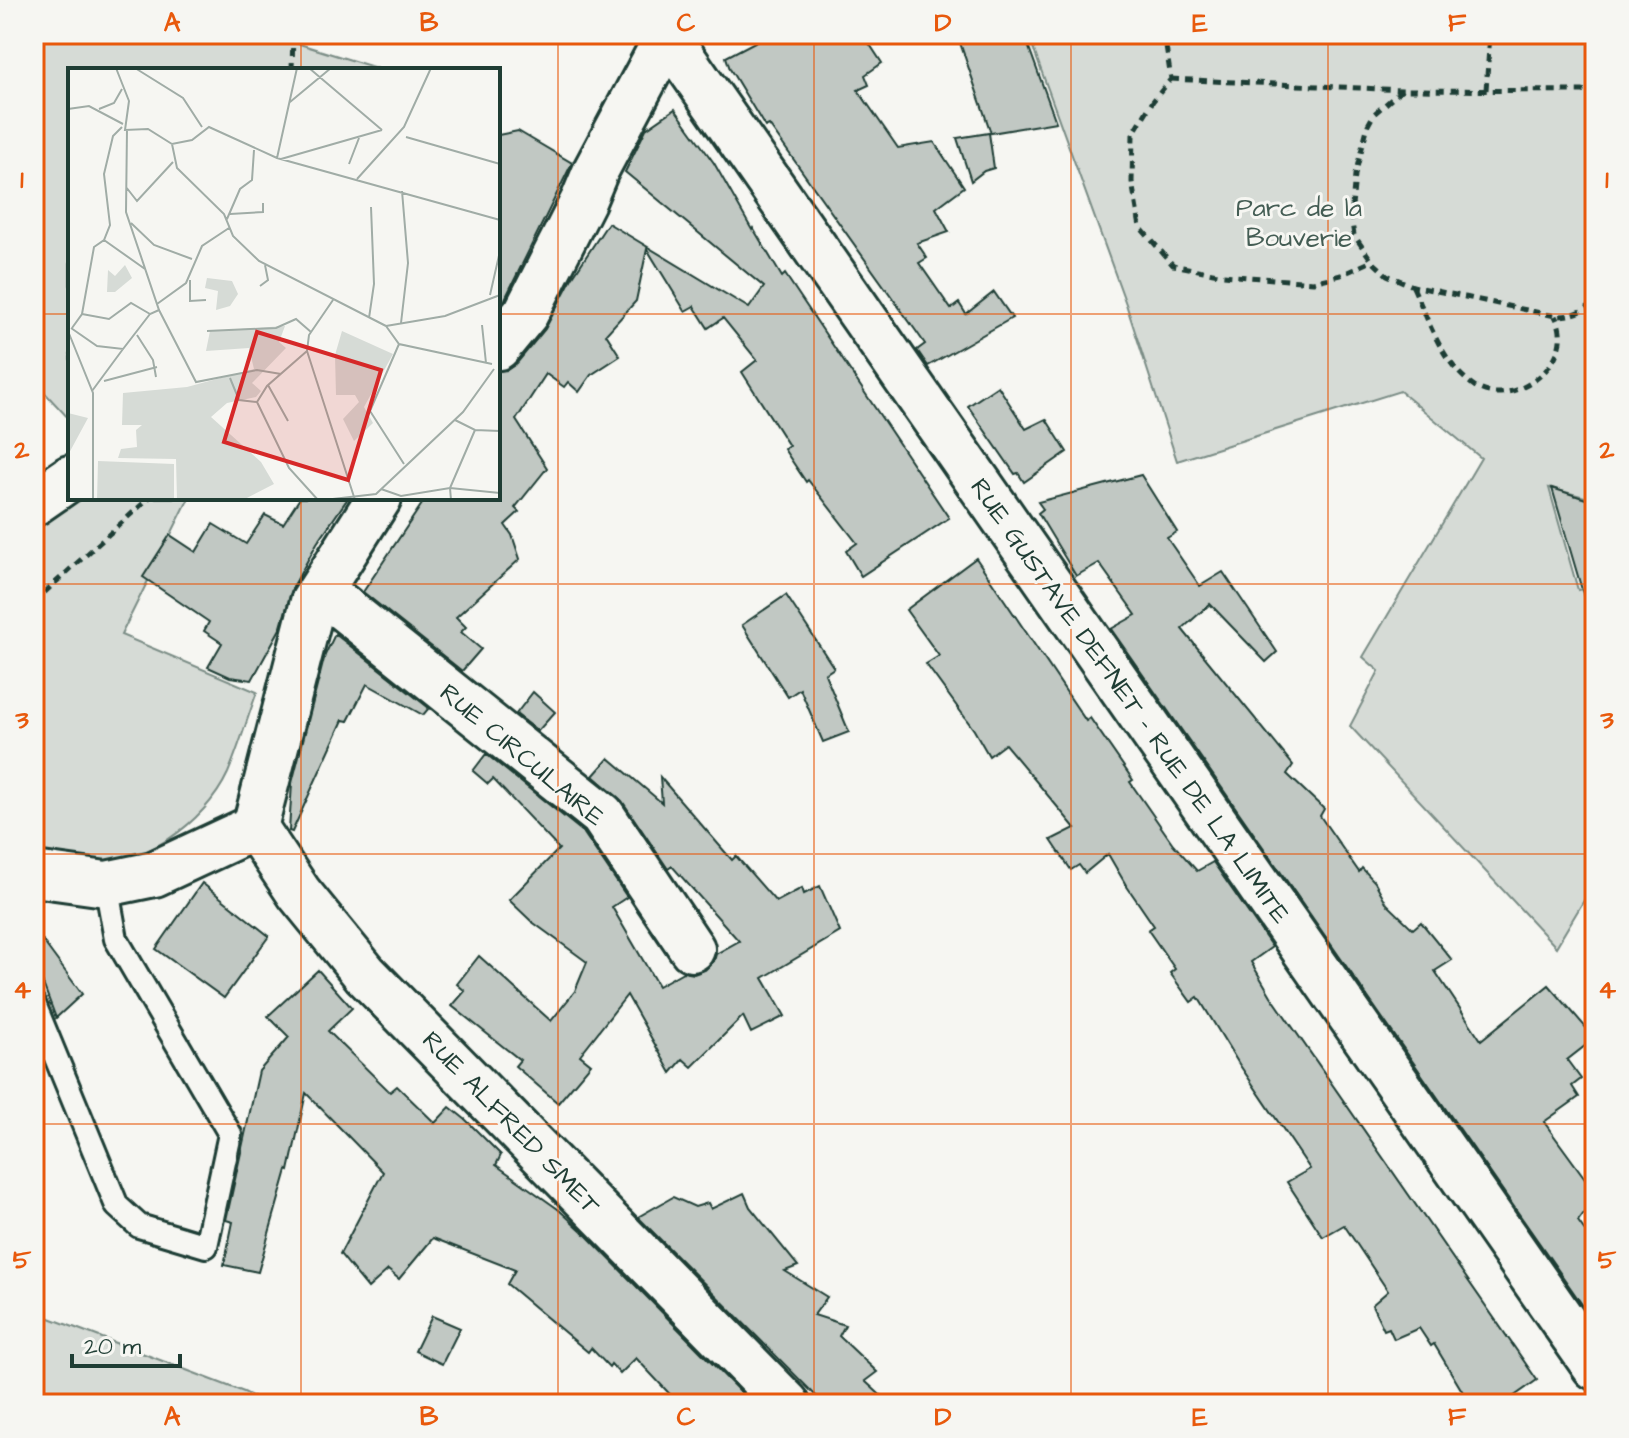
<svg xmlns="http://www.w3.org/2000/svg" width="1629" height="1438" font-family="'Architects Daughter',sans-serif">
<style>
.green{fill:#d6dbd6;stroke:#7a8c85;stroke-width:2}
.building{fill:#c1c8c3;stroke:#1f3d34;stroke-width:2}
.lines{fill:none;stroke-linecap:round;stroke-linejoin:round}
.service-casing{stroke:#1f3d34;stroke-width:28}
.minor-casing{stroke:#1f3d34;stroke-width:50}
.path{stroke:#1f3d34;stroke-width:5;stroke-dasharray:8 6;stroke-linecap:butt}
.service{stroke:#f6f6f2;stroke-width:22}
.minor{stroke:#f6f6f2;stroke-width:44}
.grid{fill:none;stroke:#e8590c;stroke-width:2;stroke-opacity:0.55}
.labels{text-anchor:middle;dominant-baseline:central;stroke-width:6;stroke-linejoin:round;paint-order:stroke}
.park-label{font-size:26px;fill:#445d54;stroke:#f6f6f2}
.street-label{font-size:26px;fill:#1f3d34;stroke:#f6f6f2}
.inset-road{fill:none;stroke:#a0aca6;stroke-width:2}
.view{fill:#d62828;fill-opacity:0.15;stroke:#d62828;stroke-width:4}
.inset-edge{fill:none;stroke:#1f3d34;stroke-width:4}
.neatline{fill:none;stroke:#e8590c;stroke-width:3}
.grid-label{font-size:26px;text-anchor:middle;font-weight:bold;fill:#e8590c}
</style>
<rect width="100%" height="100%" fill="#f6f6f2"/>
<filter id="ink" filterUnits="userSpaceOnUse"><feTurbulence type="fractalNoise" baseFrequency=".0125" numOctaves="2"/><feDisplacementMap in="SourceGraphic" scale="16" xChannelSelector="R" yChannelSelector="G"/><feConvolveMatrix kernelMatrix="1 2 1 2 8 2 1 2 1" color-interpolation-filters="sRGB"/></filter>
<g filter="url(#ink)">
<!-- green -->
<g class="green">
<path d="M34,34H293V42L383,70H70V420L34,381Z"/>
<path d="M1028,34H1595V485L1593,499L1549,488L1578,590L1595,586V882L1556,947L1350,726L1379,671L1363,657L1481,458L1400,391L1177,461L1126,304Z"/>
<path d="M70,498H189L121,635L257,692C247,719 239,747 228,773C205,823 141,869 85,862C65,860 49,860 34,847V503Z"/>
<path d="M34,1312L244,1392L268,1404H34Z"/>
</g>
<!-- building -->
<g class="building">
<path d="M770,34H863L882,63L865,75L869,85L858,90L898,148L934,142L964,187L936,208L949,232L917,243L927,258L919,263L951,309L959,303L966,314L994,292L1012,318L928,366L917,350L925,344L916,331L769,125L765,127L730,69L726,57Z"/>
<path d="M957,34H1024L1056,122L991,133Z"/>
<path d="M675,109L714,163L752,230L753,228L782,277L785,274L949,518L861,576L846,551L857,543L808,480L806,482L784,449L789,446L742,372L757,360L723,318L708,328L694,306L685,311L647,249L636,301L606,334L620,356L591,375L579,392L568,382L564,387L546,374L516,420L547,468L515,508L519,512L505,525L512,535L520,559L456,617L466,627L461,632L481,649L462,671L363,592L426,498H498V371L507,370L517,363L545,329L572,278L608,223L749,308L764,287L625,172L646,129Z"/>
<path d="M518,131L572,163L505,299L498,308V135Z"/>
<path d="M989,133L994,168L984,171L971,181L957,138Z"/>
<path d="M998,386L1026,429L1046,419L1067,452L1024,482L1018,473L1015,474L968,406Z"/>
<path d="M1141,475L1177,532L1167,538L1200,586L1223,572L1277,652L1266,662L1210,604L1182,629L1293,765L1287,774L1324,809L1320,816L1359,872L1362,868L1375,882L1387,904L1413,929L1421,922L1452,960L1435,971L1481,1040L1549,985L1595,1038L1567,1060L1581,1079L1572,1086L1579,1097L1544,1122L1595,1192V1198L1578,1221L1595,1245V1323L1111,629L1136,615L1099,563L1076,576L1038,513L1043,509L1038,502Z"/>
<path d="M1552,488L1595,502V606L1587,607Z"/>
<path d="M300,498H348L317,543L292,589L281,627L252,680L230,677L208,667L222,643L204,631L209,622L143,577L170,535L196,552L213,524L246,544L265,515L283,524Z"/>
<path d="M976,558L1086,721L1090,718L1133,780L1130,782L1173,844L1197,871L1213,862L1272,947L1251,962L1271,996L1537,1380L1503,1404H1470L1434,1344L1431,1346L1419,1328L1394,1339L1389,1328L1384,1330L1372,1305L1388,1291L1344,1225L1323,1237L1287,1182L1310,1169L1239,1064L1198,997L1191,1002L1170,973L1175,969L1148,930L1154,926L1126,885L1108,854L1085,873L1079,865L1071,870L1051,840L1075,828L1005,744L989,756L974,730L926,664L939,656L906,610Z"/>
<path d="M786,595L834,668L825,674L849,732L823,742L800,689L788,697L742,625Z"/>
<path d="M335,634L429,708L423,715L367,684L348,721L343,720L292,832L289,831L292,783L325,655Z"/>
<path d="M533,692L555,712L538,731L516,714Z"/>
<path d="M486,754L583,832L627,897L612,907L658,986L683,972L694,974L705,970L714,961L716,954L739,941L672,866L668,869L622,801L593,776L609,758L662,803L660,777L732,860L736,856L776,902L802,888L804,894L820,886L840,932L763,978L785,1016L751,1033L743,1016L692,1067L683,1059L671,1073L627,995L580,1055L591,1064L558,1103L515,1066L520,1060L452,1006L465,991L457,984L479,956L551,1021L575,991L587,962L531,921L509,900L559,849L493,779L488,784L473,771Z"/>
<path d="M202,883L269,936L224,998L156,949Z"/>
<path d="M34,929L82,994L56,1018L34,960Z"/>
<path d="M318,970L352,1008L328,1031L390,1092L397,1086L435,1123L450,1107L466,1120L501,1155L496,1165L558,1209L582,1231L746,1398L740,1404H679L636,1358L620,1374L611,1364L609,1367L591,1348L588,1352L507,1284L515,1270L433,1238L399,1279L388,1270L368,1288L340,1254L383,1172L306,1093L289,1171L287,1170L258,1272L224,1265L233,1222L226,1220L259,1071L289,1037L268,1016Z"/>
<path d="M744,1193L750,1207L798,1266L785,1271L827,1297L814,1315L845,1325L839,1336L877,1372L865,1381L890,1404H824L638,1217L673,1197L695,1207L708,1203L711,1209Z"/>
<path d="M432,1316L460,1328L442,1364L415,1351Z"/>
</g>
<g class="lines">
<defs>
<path id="service" d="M34,1004L117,1206L139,1226L206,1246L230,1134L116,939L106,884"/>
<g id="minor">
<path d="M666,34L1595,1367"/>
<path d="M498,347L526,313L583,201L596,170L667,37"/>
<path d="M34,503L70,478"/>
<path d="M321,590L602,815L692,949"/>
<path d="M255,827L299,893L365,974L787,1404"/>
<path d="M255,827L313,602L379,498"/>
<path d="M34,874L106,884L154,874L255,827"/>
</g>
</defs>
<!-- service casing -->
<use href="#service" class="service-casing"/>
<!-- minor casing -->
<use href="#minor" class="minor-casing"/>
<!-- path -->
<g class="path">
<path d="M1164,34L1171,79L1153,101L1133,134L1132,182L1140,227L1173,265L1223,275L1313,282L1341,275L1372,261"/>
<path d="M292,70L293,34"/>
<path d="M1171,79L1402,90L1583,91L1595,95"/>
<path d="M1402,90L1374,114L1368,125L1355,175L1351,217L1354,235L1372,261L1387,275L1413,286L1555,316C1571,316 1583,313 1595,301"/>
<path d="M1486,90L1490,34"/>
<path d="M1413,287C1429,321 1441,362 1473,385C1510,413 1580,362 1555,316"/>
<path d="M34,602L149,498"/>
</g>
<!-- service -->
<use href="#service" class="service"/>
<!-- minor -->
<use href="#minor" class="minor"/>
</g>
</g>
<!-- grid -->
<path class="grid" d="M301,34V70M558,34V1404M814,34V1404M1071,34V1404M1328,34V1404M34,314H70M498,314H1595M301,498V1404M34,584H1595M34,854H1595M34,1124H1595"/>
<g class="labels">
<!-- park labels -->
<g class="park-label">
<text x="1299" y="208">Parc de la<tspan x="1299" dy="30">Bouverie</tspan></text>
</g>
<!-- street labels -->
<g class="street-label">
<text transform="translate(1130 701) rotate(55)">RUE GUSTAVE DEFNET - RUE DE LA LIMITE</text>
<text transform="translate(522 755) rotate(40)">RUE CIRCULAIRE</text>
<text transform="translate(511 1123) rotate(46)">RUE ALFRED SMET</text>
</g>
</g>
<!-- overview -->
<g transform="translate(68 68)">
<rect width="432" height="432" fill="#f6f6f2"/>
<path d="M57,197L64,210L47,224H39L40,202L47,208ZM139,210L164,213L170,226L162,238L148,242L150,223L137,220ZM217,258L211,274L218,280L184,315L193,323L188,329L159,335L143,349L193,394L206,416L175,432H109L108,391L50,390L53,381L69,379L68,362L74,357H54L55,325L119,319L186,301L181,280L138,283L142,263ZM274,263L325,286L296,339L305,355L286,373L275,351L291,334L287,327H268L267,287ZM0,345L20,350L0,387ZM30,393L106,396V432H29Z" fill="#d6dbd6"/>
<path class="inset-road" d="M48,0L61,33L57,62L80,61L104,76L124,72L141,59L209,90L432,152M67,0L115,30L134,59M241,0L314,62M222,34L263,0M0,41L21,38L55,56M31,41L46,35L54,21M59,61L58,144L91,242L128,314L189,302L213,306M338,69L432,96M104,76L109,100L156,146L165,168L191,193L318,258M209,90L229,0M213,91L314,62M281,96L291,70M289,111L336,59L363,0M58,119L69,133L105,94M162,146L195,144V135M159,151L172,121L184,112L186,82M63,155L86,177L124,191M36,172L77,201M122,212V233L138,232M192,218L200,212L197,197M422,227L432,183M265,232L241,267L239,283L287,432M89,236L118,215L134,178L161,160M14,246L41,251L63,235L82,246M301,250L306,216L303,139M333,255L340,195L334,123M414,257L418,295M318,258L377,248L432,227M318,258L331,276L424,296M3,260L29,278L55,281L82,246L91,242M4,260L14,246L26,179L36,172L42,157L36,106L45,68L54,59M0,263L25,325V432M139,263L208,260L228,251L243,264M69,267L85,292L88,309M331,276L302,343L336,396M162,310L171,332L189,334M36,313L89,299M200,317L220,353M24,323L55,281M189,334L221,400L250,432M189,334L199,318L239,283M387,352L407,362L432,363M313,421L333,428L382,420L432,425M256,432L308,426L395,344L426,301M383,432L382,420L407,362"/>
<path class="view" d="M189,264L313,302L280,412L156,374Z"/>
<rect width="432" height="432" class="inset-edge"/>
</g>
<!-- margin -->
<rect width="1629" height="1438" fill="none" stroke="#f6f6f2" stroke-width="88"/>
<!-- scale -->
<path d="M72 1354v12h108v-12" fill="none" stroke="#1f3d34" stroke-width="4"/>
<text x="84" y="1354" font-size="24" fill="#1f3d34" stroke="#f6f6f2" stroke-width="6" paint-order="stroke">20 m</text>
<rect x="44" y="44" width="1541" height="1350" class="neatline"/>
<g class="grid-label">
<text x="172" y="31">A</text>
<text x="429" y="31">B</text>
<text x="686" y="31">C</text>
<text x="943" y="31">D</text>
<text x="1200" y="31">E</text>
<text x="1457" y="31">F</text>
<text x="22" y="188">1</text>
<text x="1607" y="188">1</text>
<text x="22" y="458">2</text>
<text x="1607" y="458">2</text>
<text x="22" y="728">3</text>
<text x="1607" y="728">3</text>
<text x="22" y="998">4</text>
<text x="1607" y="998">4</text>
<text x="22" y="1268">5</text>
<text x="1607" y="1268">5</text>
<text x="172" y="1425">A</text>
<text x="429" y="1425">B</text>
<text x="686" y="1425">C</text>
<text x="943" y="1425">D</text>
<text x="1200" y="1425">E</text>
<text x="1457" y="1425">F</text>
</g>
</svg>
